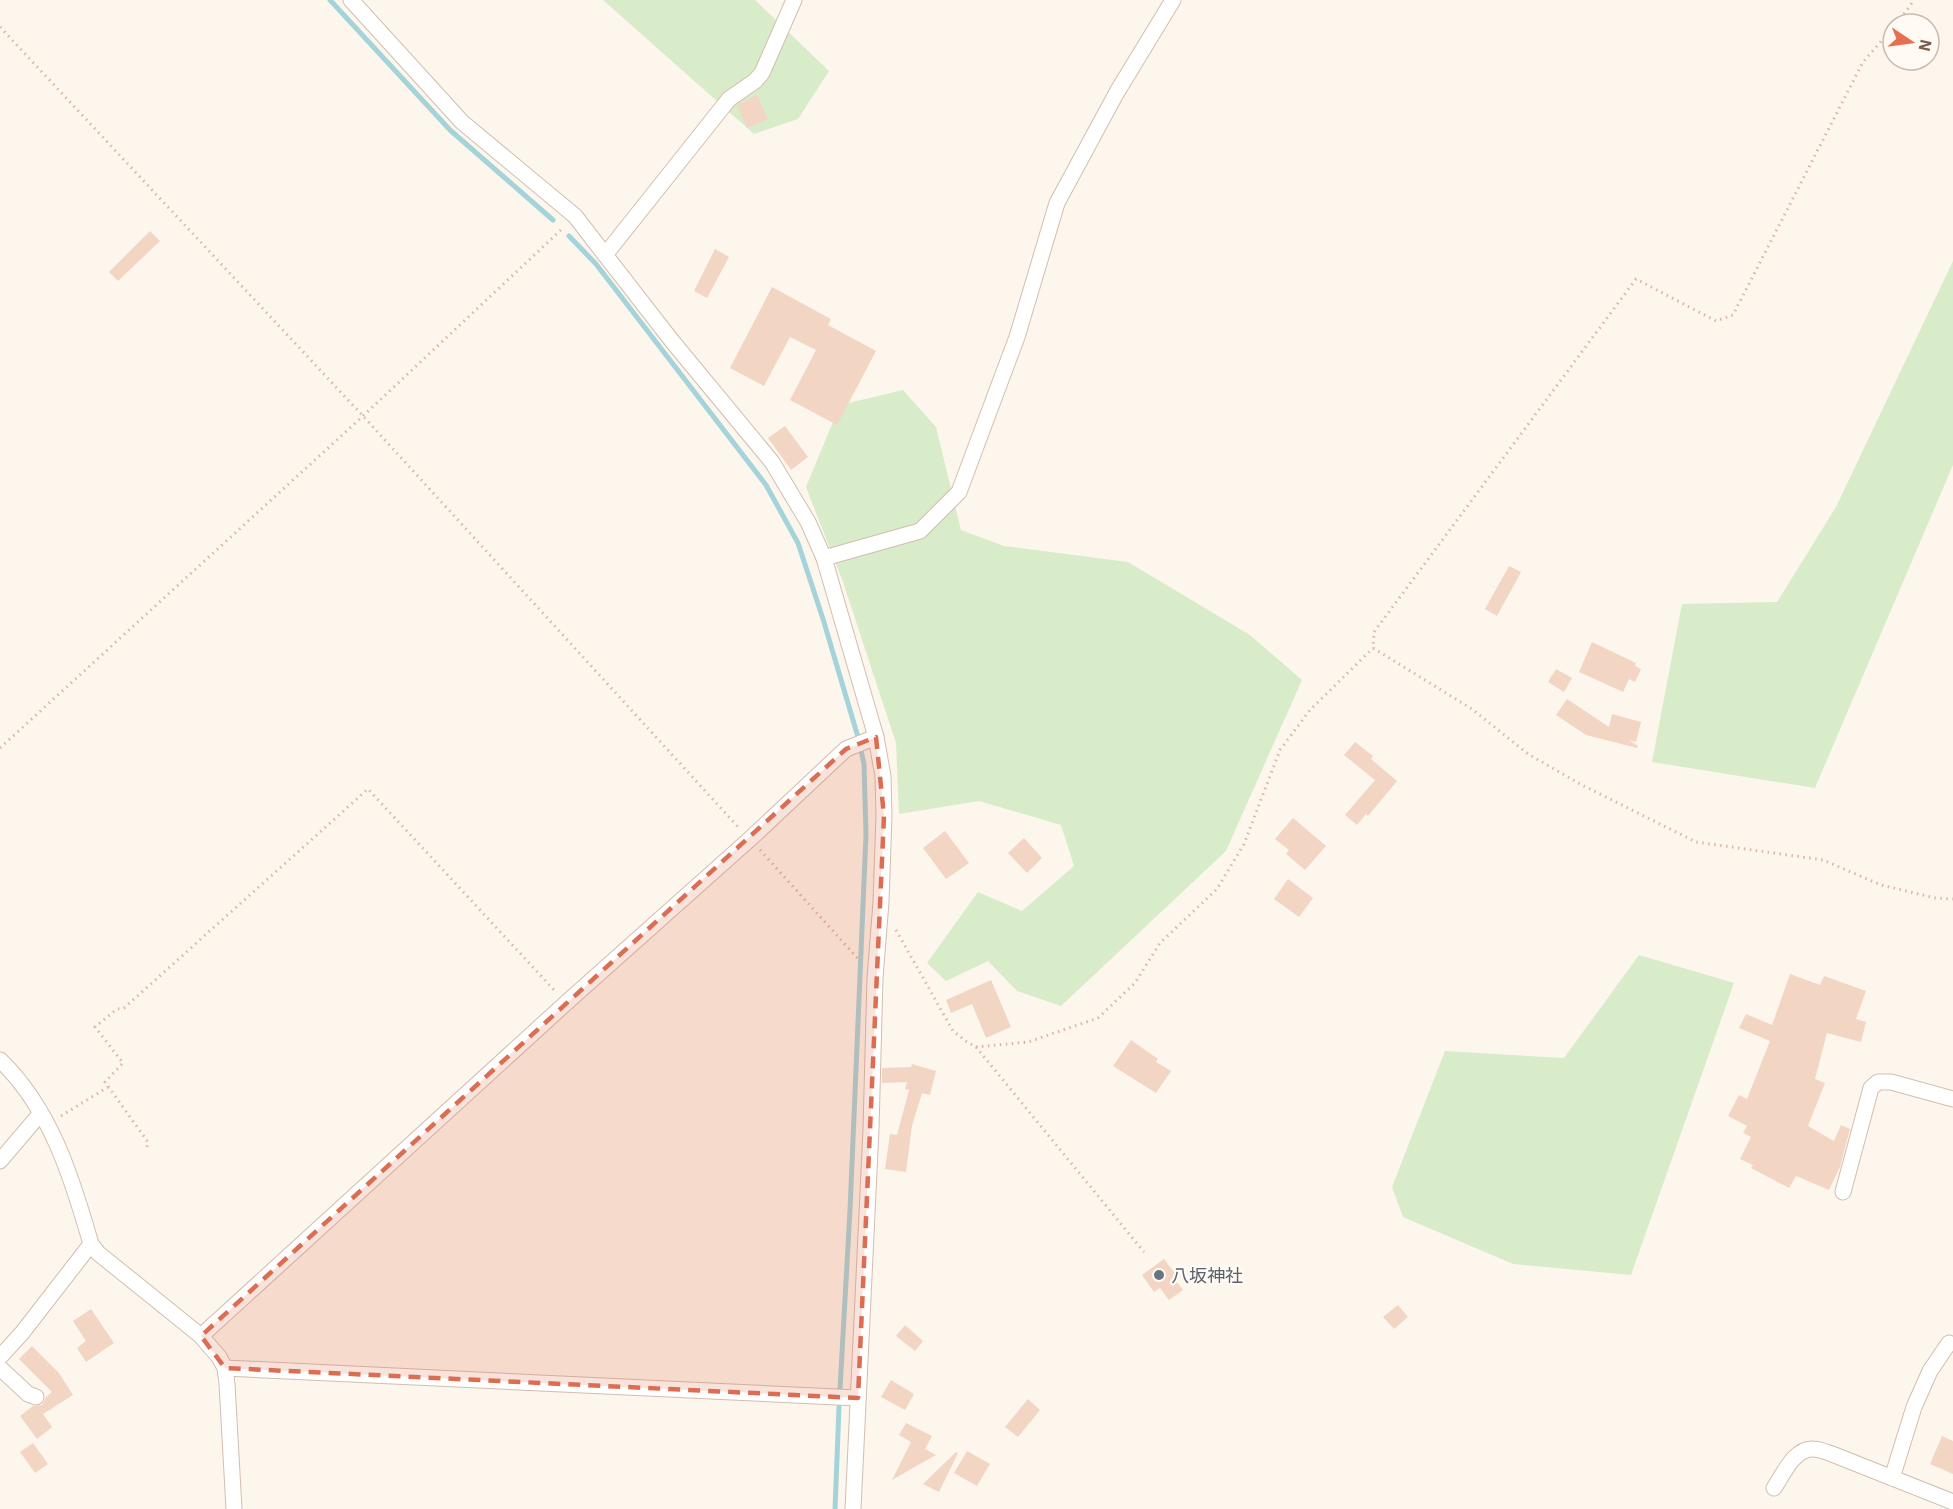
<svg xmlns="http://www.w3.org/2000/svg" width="1953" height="1509" font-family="'IBM Plex Sans','Noto Sans JP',sans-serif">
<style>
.green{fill:#d8ecc9}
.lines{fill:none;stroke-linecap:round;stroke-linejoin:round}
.stream{stroke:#a5d3da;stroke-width:5}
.building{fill:#f3d5c3}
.street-casing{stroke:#d1beb0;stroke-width:17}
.path{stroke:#d9b8a5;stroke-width:3;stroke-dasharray:1.5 4.5;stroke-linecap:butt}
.street{stroke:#fff;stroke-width:15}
.marked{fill:#dc6d51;fill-opacity:0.2;stroke:#dc6d51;stroke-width:4.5;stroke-dasharray:12 8;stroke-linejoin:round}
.worship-dot{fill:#6b7280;stroke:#fffaf3;stroke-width:2}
.labels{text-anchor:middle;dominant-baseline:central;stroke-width:4.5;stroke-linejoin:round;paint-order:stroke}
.worship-label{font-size:18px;fill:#5b616d;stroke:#fffaf3;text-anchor:start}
</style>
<rect width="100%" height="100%" fill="#fdf6ec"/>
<!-- green -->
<g class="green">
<path d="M603,0H755L829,71L798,119L754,134Z"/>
<path d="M1953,261V465L1815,788L1652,762L1682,604L1777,602L1836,507Z"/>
<path d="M903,390L936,427L961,530L1004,546L1128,562L1250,635L1302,680L1226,851L1061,1006L1017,991L988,961L946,981L927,963L978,892L1022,911L1074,866L1061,825L979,801L899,814L896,743L843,582L806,487L840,405Z"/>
<path d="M1639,955L1734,983L1631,1275L1513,1264L1403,1217L1392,1187L1445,1051L1564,1058Z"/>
</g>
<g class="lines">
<!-- stream -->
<g class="stream">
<path d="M330,0L450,130L553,220"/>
<path d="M569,236L596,264L766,485L798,543L823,619L858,737L864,764L866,835L850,1210L840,1389"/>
<path d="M835,1509L839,1407"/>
</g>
</g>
<!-- building -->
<g class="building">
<path d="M757,95L768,119L747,128L737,105Z"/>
<path d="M150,231L160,241L118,281L109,272Z"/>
<path d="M715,249L729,257L707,298L694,291Z"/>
<path d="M772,287L831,319L828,325L876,351L837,425L790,400L816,350L790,337L764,386L730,368Z"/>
<path d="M785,426L808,457L791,470L768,438Z"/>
<path d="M1509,566L1521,572L1497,616L1485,609Z"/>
<path d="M1592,642L1636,663L1635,666L1641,669L1635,682L1629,679L1623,692L1579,672Z"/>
<path d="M1556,669L1572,678L1564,692L1548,682Z"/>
<path d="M1567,699L1609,727L1612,714L1641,722L1636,742L1629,740L1638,746L1637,748L1586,735L1556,715Z"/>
<path d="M1355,742L1373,756L1371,759L1397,781L1368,816L1366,814L1357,825L1345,815L1375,780L1344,755Z"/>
<path d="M1293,818L1326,846L1305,870L1286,854L1289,850L1275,839Z"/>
<path d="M945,831L969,863L946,879L923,848Z"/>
<path d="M1024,838L1042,858L1027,873L1008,853Z"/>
<path d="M1288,879L1313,898L1299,917L1274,899Z"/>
<path d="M1790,974L1820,985L1824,976L1866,991L1856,1019L1866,1022L1861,1042L1827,1033L1815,1079L1825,1083L1808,1126L1834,1141L1841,1125L1850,1129L1840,1167L1829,1190L1796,1176L1789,1188L1751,1168L1753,1165L1740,1159L1751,1137L1743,1133L1747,1126L1728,1116L1739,1095L1747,1099L1770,1041L1739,1028L1746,1014L1772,1025Z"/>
<path d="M991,980L1011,1027L986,1038L972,1004L951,1013L946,1000Z"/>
<path d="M1131,1040L1158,1059L1156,1062L1171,1071L1156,1093L1113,1066Z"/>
<path d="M912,1064L936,1071L930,1095L922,1093L912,1126L906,1172L885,1169L890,1134L897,1135L909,1090L905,1089L907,1082L882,1083V1068L911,1067Z"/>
<path d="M1164,1259L1177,1276L1174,1278L1183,1290L1169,1300L1160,1288L1154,1292L1142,1275Z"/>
<path d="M1398,1305L1408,1317L1394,1329L1383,1317Z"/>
<path d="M91,1309L114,1343L86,1362L77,1348L86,1341L73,1321Z"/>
<path d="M905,1325L923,1341L915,1351L896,1336Z"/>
<path d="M32,1346L59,1373L73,1395L43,1414L52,1427L37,1439L20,1416L33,1406L42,1405L46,1397L52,1392L19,1359Z"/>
<path d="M891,1380L914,1394L905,1410L881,1397Z"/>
<path d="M1028,1399L1040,1410L1018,1437L1005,1427Z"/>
<path d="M906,1423L932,1436L925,1449L936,1455L892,1480L911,1442L899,1435Z"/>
<path d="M1942,1436L1953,1441V1474L1930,1464Z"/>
<path d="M33,1443L48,1464L35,1473L20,1452Z"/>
<path d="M967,1451L990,1464L977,1486L954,1473Z"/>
<path d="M956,1452L958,1453L939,1492L923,1484Z"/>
</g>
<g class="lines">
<defs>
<g id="street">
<path d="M351,0L462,122L575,216L672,341L772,462L808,522L824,558L876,737L883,776L884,816L881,902L875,978L871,1129L853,1509"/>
<path d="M605,255L729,99L755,81L762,73L794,0"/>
<path d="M824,558L920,531L959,492L1017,337L1057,203L1117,92L1173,0"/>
<path d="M0,1060C51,1109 72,1178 91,1244L98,1253L201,1336L219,1357L225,1368L227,1384L234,1509"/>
<path d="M0,1161L40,1114"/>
<path d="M1843,1192L1871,1088L1878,1082H1891L1953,1099"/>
<path d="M201,1336L566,1003L750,839L846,749L876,737"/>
<path d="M0,1357L22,1333L91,1244"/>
<path d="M0,1368L28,1394L36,1397"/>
<path d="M225,1368L858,1398"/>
<path d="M1892,1478L1914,1407L1930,1371L1949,1343"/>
<path d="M1774,1488C1783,1475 1794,1448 1813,1449C1819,1449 1826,1452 1832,1454L1953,1502"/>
</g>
</defs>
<!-- street casing -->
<use href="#street" class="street-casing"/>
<!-- path -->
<g class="path">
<path d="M1897,24L1914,0"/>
<path d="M0,27L363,416L739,828"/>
<path d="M1893,28L1863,62L1733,315L1716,321L1636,279L1374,632L1373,648L1472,709L1528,754L1582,785L1696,842L1823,860L1881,885L1935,898L1953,899"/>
<path d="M0,748L363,416L563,228"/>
<path d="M760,850L860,961"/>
<path d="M896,930L953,1031L967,1042L976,1047L1028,1042L1098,1018L1135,983L1160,943L1217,889L1244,844L1280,750L1310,710L1373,648"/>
<path d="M976,1047L1144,1252"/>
<path d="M61,1116L108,1087"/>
<path d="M147,1147L148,1142L105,1082L123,1063L95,1027L117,1009L124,1008L368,789L555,991"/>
</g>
<!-- street -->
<use href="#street" class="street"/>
</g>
<!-- marked area -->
<path class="marked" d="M876,737L884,816L858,1398L225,1368L201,1336L846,749Z"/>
<!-- markers -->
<circle class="worship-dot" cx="1159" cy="1275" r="6"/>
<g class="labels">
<!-- worship labels -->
<g class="worship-label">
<text x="1171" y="1275">八坂神社</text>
</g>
</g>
<!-- north arrow -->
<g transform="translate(1911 42) rotate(103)"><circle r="28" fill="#fffaf3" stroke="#cabbb1" stroke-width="1.5"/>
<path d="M0-4.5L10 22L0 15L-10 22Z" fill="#e76f51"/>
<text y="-9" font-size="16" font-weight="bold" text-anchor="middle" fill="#7a5c4d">N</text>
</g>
</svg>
